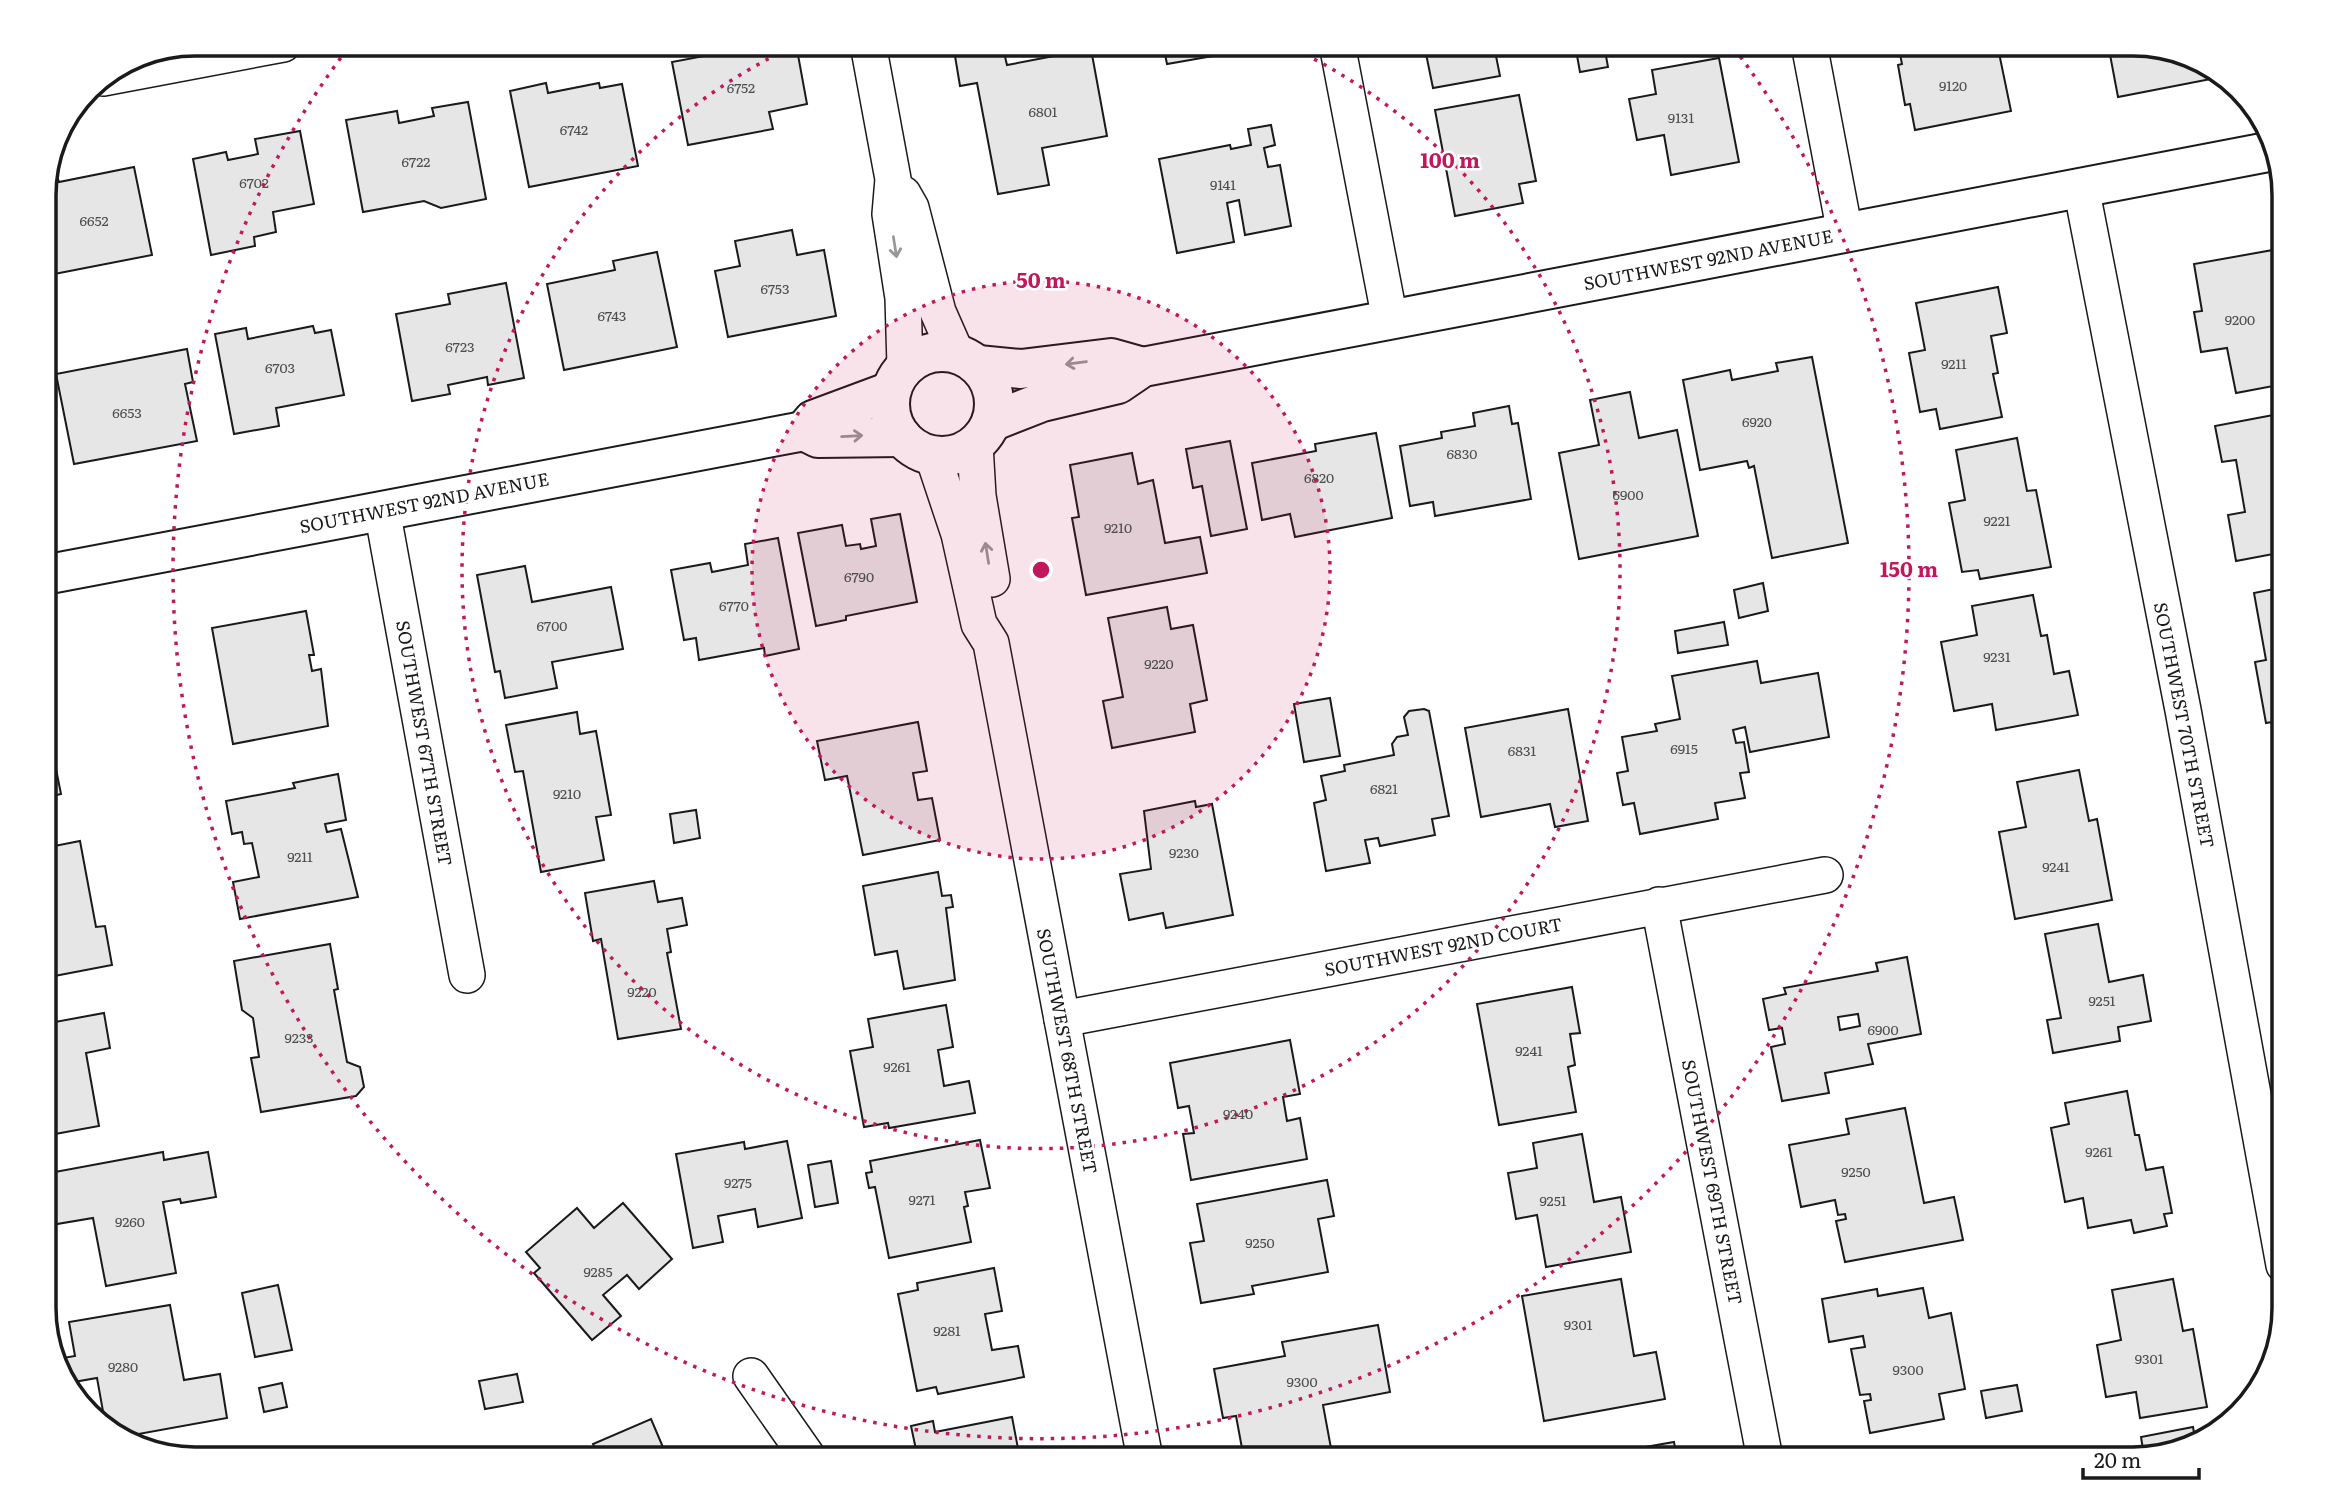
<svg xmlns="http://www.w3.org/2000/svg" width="2328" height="1503" font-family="Literata,serif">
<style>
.building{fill:#e6e6e6;stroke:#1a1a1a;stroke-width:2;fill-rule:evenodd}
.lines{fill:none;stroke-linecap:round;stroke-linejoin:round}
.minor-casing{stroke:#1a1a1a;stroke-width:38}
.tertiary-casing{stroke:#1a1a1a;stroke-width:42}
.minor{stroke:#fff;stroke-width:35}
.tertiary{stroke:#fff;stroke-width:38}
.oneway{stroke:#989898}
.ring{fill:none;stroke:#c2185b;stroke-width:3.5;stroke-dasharray:3.5 7}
.labels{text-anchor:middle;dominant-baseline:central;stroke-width:5;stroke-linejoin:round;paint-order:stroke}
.number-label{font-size:14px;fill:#4d4d4d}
.street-label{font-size:18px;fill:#1a1a1a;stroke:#fff}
.rim{fill:none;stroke:#1a1a1a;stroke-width:3.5}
.centre{fill:#c2185b;stroke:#fff;stroke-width:3.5}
.ring-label{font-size:21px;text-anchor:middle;font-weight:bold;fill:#c2185b;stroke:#fff;stroke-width:5;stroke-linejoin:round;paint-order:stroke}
</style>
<rect width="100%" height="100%" fill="#fff"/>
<!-- building -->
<g class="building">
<path d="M768,44H796L807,104L769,112L773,129L688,145L672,62Z"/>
<path d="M953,44H1002L1007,65L1091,49L1107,136L1042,148L1049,185L998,194L977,83L960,86Z"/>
<path d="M1163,44H1234L1236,52L1167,64Z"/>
<path d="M1424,44H1515L1516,47L1495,51L1500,76L1433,88Z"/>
<path d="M1898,44H1967L1969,54L1998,48L2011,111L1915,130L1910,104L1905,105L1898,65L1902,64Z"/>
<path d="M2108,44H2133L2213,68L2216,78L2118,97Z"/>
<path d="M1604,45L1608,67L1580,72L1576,50Z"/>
<path d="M1719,58L1739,162L1671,175L1664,135L1637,140L1629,99L1656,94L1652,70Z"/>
<path d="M546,83L548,93L599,83L600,88L622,84L638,166L529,187L510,91Z"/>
<path d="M1519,95L1536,181L1519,184L1523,203L1455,216L1435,110Z"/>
<path d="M468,102L486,199L441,208L424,201L363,212L346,120L397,111L399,123L434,116L432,108Z"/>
<path d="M1271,125L1275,145L1264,148L1268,167L1280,165L1291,226L1245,235L1239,200L1227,203L1234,242L1177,253L1159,159L1230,145L1231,149L1251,145L1248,129Z"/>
<path d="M300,131L314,204L273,212L276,232L254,237L255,246L211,255L193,159L226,152L228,160L258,154L255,139Z"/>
<path d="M134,167L152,255L44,276L46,179L57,176L59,182Z"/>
<path d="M792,230L797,255L824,250L836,316L728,337L715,271L740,266L735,241Z"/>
<path d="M2273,250L2284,310V384L2236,393L2227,348L2201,352L2194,312L2202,311L2194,264Z"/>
<path d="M657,252L677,347L564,370L547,284L615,270L613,261Z"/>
<path d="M506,283L524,378L488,385L487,377L448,385L450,394L412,401L396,314L450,304L448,294Z"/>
<path d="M1998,287L2007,333L1991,336L1998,373L1993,374L2002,417L1940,429L1936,409L1920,412L1909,353L1925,350L1916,303Z"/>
<path d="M313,326L315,333L331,330L344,395L276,408L279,426L234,434L215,334L246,328L248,339Z"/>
<path d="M187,349L193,382L185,384L197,441L74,464L56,374Z"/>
<path d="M1812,357L1848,543L1772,558L1754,466L1749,468L1747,461L1700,470L1683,380L1730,370L1732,380L1778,371L1776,363Z"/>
<path d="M1630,392L1639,438L1677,430L1698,536L1579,559L1559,453L1599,445L1590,400Z"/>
<path d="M1509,406L1512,424L1518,423L1531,499L1435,516L1433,502L1410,506L1400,446L1442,438L1441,432L1475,426L1473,413Z"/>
<path d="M2284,413V552L2236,561L2228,515L2245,512L2236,460L2222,462L2215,426Z"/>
<path d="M1376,433L1392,518L1295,537L1290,514L1262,520L1252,463L1316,451L1315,444Z"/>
<path d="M2017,438L2027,491L2036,490L2051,567L1980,579L1978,570L1962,572L1949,503L1965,500L1956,450Z"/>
<path d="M1230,441L1247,529L1211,536L1202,486L1193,488L1186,449Z"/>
<path d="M1132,453L1138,484L1153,480L1165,543L1200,537L1207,573L1086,595L1072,518L1079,517L1070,465Z"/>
<path d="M900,514L917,602L846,616V620L816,626L798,533L842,525L846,546L860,544L861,549L876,546L871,519Z"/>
<path d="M778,538L799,649L765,656L764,648L699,660L696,638L684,640L671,570L710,563L712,572L748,565L745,544Z"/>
<path d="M525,566L532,602L611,587L623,649L552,662L557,688L505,698L500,671L495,672L477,575Z"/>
<path d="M1763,583L1768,611L1739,618L1734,590Z"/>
<path d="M2284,587V720L2266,723L2255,662L2266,660L2254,593Z"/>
<path d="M2033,595L2041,636L2047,635L2054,674L2069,671L2078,715L1996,730L1992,704L1954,711L1941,642L1977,635L1972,606Z"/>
<path d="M1167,607L1171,629L1193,625L1207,700L1190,704L1195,732L1112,748L1103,701L1123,697L1108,618Z"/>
<path d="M306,611L314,655H309L312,671L321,669L328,726L233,744L212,628Z"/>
<path d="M1724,622L1728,645L1678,653L1675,631Z"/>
<path d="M1757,661L1761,683L1818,673L1829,737L1750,752L1745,727L1733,730L1736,743L1744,742L1749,772L1740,773L1745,798L1715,803L1718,819L1640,834L1634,803L1623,805L1617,773L1628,771L1622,737L1657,731L1655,724L1680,719L1672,676Z"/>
<path d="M1330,698L1340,756L1304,762L1294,704Z"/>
<path d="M1424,709L1429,711L1449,816L1432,819L1435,835L1380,846L1378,838L1365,840L1370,863L1326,871L1314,803L1326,800L1321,776L1345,771L1344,765L1394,755L1392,744L1397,737L1408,735L1404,717L1409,711Z"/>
<path d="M1568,709L1588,821L1555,827L1550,804L1481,817L1465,728Z"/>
<path d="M577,712L580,734L596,731L611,815L596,817L604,860L541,872L523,771L515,772L506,725Z"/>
<path d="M918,722L927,771L913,773L918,800L932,798L940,840L863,855L847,776L825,780L817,741Z"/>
<path d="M54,759L61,794L44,798V761Z"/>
<path d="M2079,770L2089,821L2097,819L2112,900L2015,919L1999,832L2026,827L2017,782Z"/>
<path d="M338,774L346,820L325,824L327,832L341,829L358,897L240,919L233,882L259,877L252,843L244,844L242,832L232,834L226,801L295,788L293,783Z"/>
<path d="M1195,801L1196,807L1212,804L1233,915L1166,928L1163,913L1129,920L1120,874L1151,869L1144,811Z"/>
<path d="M696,810L700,838L674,843L670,814Z"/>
<path d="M80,841L96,927L105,926L112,965L44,978V848Z"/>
<path d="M938,872L942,896L951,895L953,907L946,908L955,980L904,989L897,951L875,955L863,886Z"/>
<path d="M654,881L658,902L682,898L687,925L667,929L671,952L667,953L681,1029L618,1039L601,939L593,941L585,893Z"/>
<path d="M2098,924L2109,982L2143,975L2151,1021L2118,1027L2120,1041L2053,1053L2047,1020L2061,1018L2045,934Z"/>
<path d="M330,944L338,989L334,990L347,1062L360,1067L364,1087L356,1096L261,1112L251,1058L259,1057L253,1018L242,1010L234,961Z"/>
<path d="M1907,957L1921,1034L1868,1044L1873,1064L1825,1073L1829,1093L1782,1101L1771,1047L1785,1044L1782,1028L1769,1030L1763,999L1786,994L1784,988L1878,971L1876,963ZM1858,1014L1860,1026L1840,1030L1838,1017Z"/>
<path d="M1572,987L1580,1033L1570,1034L1575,1065L1568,1067L1576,1112L1499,1125L1477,1004Z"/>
<path d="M946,1005L953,1047L938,1050L944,1086L969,1081L975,1113L889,1128L888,1123L864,1127L850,1051L873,1047L868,1019Z"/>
<path d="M104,1013L110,1048L86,1053L99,1126L44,1136V1024Z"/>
<path d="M1290,1040L1300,1094L1283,1097L1287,1121L1300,1118L1307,1159L1191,1180L1183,1134L1194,1133L1189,1106L1178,1108L1170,1063Z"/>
<path d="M2127,1091L2135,1135H2139L2146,1170L2163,1167L2172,1213L2164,1214L2167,1226L2134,1233L2131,1220L2088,1228L2083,1198L2065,1202L2051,1128L2069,1124L2065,1103Z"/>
<path d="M1905,1108L1924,1203L1954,1197L1963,1240L1845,1262L1836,1221L1846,1219L1845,1214L1838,1215L1835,1200L1801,1207L1789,1145L1849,1134L1846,1119Z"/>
<path d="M1582,1134L1594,1202L1621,1197L1631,1252L1546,1267L1537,1215L1516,1219L1508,1173L1537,1168L1533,1143Z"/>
<path d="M980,1140L990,1188L965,1192L968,1206L964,1207L971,1242L889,1258L875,1187L869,1188L866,1173L872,1172L870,1161Z"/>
<path d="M787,1141L802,1218L758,1227L755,1209L718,1216L723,1242L693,1248L676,1154L744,1142L745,1149Z"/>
<path d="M163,1152L164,1160L208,1152L216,1197L181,1203L180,1199L163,1202L176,1273L106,1286L93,1218L51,1225L44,1174Z"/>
<path d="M831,1161L838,1203L815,1207L808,1165Z"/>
<path d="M1327,1180L1334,1216L1318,1219L1328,1272L1252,1286L1254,1294L1201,1303L1190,1243L1204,1241L1197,1204Z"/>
<path d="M623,1203L672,1259L639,1289L627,1275L603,1295L621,1316L592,1340L534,1273L540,1268L526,1252L577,1208L594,1228Z"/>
<path d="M994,1268L1002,1311L985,1314L992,1350L1018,1346L1024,1377L938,1394L936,1387L917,1391L898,1294L918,1290L917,1283Z"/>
<path d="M1621,1279L1634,1356L1656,1352L1665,1399L1544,1421L1522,1296Z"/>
<path d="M2173,1279L2183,1331L2193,1329L2207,1407L2140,1418L2136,1392L2106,1397L2097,1345L2121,1340L2112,1290Z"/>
<path d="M278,1285L292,1350L255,1357L242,1293Z"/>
<path d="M1923,1288L1929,1318L1951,1313L1965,1389L1939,1394L1944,1419L1870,1433L1864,1401L1871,1400L1870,1394L1860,1395L1851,1349L1865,1347L1863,1336L1829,1342L1822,1299L1877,1289L1878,1296Z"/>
<path d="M170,1305L184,1380L220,1374L227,1418L122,1437L111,1434L106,1428L97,1378L68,1383L63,1358L75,1356L69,1322Z"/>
<path d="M1378,1325L1390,1392L1323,1405L1333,1459H1244L1236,1416L1223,1418L1214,1369L1285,1356L1282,1342Z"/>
<path d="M517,1374L523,1402L485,1409L479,1381Z"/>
<path d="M282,1383L287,1407L264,1412L259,1388Z"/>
<path d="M2017,1385L2022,1411L1986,1418L1981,1391Z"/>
<path d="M1012,1417L1020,1459H918L911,1426L933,1421L935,1432Z"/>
<path d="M651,1419L668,1459H600L593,1444Z"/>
<path d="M2193,1427L2196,1443L2144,1456L2141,1437Z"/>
<path d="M1674,1442L1677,1459H1577Z"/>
<path d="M1985,1448L1987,1459H1923Z"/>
</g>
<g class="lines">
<defs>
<g id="minor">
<path d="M868,44L893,179L890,214L903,298L905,366"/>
<path d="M1337,44L1390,320"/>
<path d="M1809,44L1845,233"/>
<path d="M103,78L283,44"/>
<path d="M2081,187L2183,710L2284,1265"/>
<path d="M903,194L911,208L938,312L956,353"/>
<path d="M975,445L978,496L992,579"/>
<path d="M933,456L959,534L979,624L991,643L1145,1459"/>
<path d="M382,510L467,975"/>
<path d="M1659,905L1765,1459"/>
<path d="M1062,1019L1825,875"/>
<path d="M751,1376L809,1459"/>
</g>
<g id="tertiary">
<circle cx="942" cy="404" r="52"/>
<path d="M978,365L1021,369L1111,358L1143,367"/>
<path d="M991,422L1042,402L1118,384L1143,367L2273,151"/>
<path d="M804,431L813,420L891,391"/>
<path d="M44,575L804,431L818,438L902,437"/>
</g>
</defs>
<!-- minor casing -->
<use href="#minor" class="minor-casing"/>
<!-- tertiary casing -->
<use href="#tertiary" class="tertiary-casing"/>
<!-- minor -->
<use href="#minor" class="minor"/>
<!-- tertiary -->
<use href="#tertiary" class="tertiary"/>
</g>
<!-- one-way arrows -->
<defs><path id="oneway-shaft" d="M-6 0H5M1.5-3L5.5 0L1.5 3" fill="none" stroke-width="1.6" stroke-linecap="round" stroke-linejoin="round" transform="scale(1.75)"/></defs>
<g class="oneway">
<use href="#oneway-shaft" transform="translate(895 247) rotate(81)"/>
<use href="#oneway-shaft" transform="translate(1076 363) rotate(173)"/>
<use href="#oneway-shaft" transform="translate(852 436) rotate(-3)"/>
<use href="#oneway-shaft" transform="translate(987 553) rotate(-99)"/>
</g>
<!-- distance rings -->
<circle cx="1041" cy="570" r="289" fill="#c2185b" fill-opacity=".12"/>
<g class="ring">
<circle cx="1041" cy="570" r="289"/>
<path d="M1286 45A579 579 0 1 1 796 45"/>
<path d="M1734 48A868 868 0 1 1 348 48"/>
</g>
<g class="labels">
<!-- number labels -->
<g class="number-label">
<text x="1953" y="85">9120</text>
<text x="741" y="87">6752</text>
<text x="1043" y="111">6801</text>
<text x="1681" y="117">9131</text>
<text x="574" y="129">6742</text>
<text x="416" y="161">6722</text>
<text x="254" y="182">6702</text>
<text x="1223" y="184">9141</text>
<text x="94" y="220">6652</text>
<text x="775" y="288">6753</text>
<text x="612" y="315">6743</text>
<text x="2240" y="319">9200</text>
<text x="460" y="346">6723</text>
<text x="1954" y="363">9211</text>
<text x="280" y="367">6703</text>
<text x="127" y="412">6653</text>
<text x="1757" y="421">6920</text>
<text x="1462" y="453">6830</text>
<text x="1319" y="477">6820</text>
<text x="1628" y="494">6900</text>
<text x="1997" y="520">9221</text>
<text x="1118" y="527">9210</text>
<text x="859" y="576">6790</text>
<text x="734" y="605">6770</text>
<text x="552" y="625">6700</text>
<text x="1997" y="656">9231</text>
<text x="1159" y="663">9220</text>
<text x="1684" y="748">6915</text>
<text x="1522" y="750">6831</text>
<text x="1384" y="788">6821</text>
<text x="567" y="793">9210</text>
<text x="1184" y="852">9230</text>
<text x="300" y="856">9211</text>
<text x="2056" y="866">9241</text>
<text x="642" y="991">9220</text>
<text x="2102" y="1000">9251</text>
<text x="1883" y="1029">6900</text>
<text x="299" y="1037">9233</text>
<text x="1529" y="1050">9241</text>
<text x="897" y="1066">9261</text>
<text x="1238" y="1113">9240</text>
<text x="2099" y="1151">9261</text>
<text x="1856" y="1171">9250</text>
<text x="738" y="1182">9275</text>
<text x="922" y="1199">9271</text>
<text x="1553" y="1200">9251</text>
<text x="130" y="1221">9260</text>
<text x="1260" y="1242">9250</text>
<text x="598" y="1271">9285</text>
<text x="1578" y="1324">9301</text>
<text x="947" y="1330">9281</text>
<text x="2149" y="1358">9301</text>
<text x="123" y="1366">9280</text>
<text x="1908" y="1369">9300</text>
<text x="1302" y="1381">9300</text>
</g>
<!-- street labels -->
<g class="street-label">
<text transform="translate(1708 259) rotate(-11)">SOUTHWEST 92ND AVENUE</text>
<text transform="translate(424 502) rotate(-11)">SOUTHWEST 92ND AVENUE</text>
<text transform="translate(2185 725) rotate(79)">SOUTHWEST 70TH STREET</text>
<text transform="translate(425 743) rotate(80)">SOUTHWEST 67TH STREET</text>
<text transform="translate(1443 946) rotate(-11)">SOUTHWEST 92ND COURT</text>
<text transform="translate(1068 1051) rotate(79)">SOUTHWEST 68TH STREET</text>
<text transform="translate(1713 1182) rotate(79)">SOUTHWEST 69TH STREET</text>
</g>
</g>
<!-- crop -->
<path d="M0 0H2328V1503H0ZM195 56H2133A139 139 0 0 1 2272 195V1308A139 139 0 0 1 2133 1447H195A139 139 0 0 1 56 1308V195A139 139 0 0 1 195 56Z" fill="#fff" fill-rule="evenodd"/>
<path class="rim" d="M195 56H2133A139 139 0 0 1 2272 195V1308A139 139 0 0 1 2133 1447H195A139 139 0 0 1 56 1308V195A139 139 0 0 1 195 56Z"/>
<circle cx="1041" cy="570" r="10" class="centre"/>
<g class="ring-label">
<text x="1450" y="168">100 m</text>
<text x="1041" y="288">50 m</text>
<text x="1909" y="577">150 m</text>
</g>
<!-- scale -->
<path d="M2083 1468v10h116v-10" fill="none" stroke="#1a1a1a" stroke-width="3.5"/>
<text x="2094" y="1468" font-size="21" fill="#1a1a1a" stroke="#ffffff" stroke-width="5" paint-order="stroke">20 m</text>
</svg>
